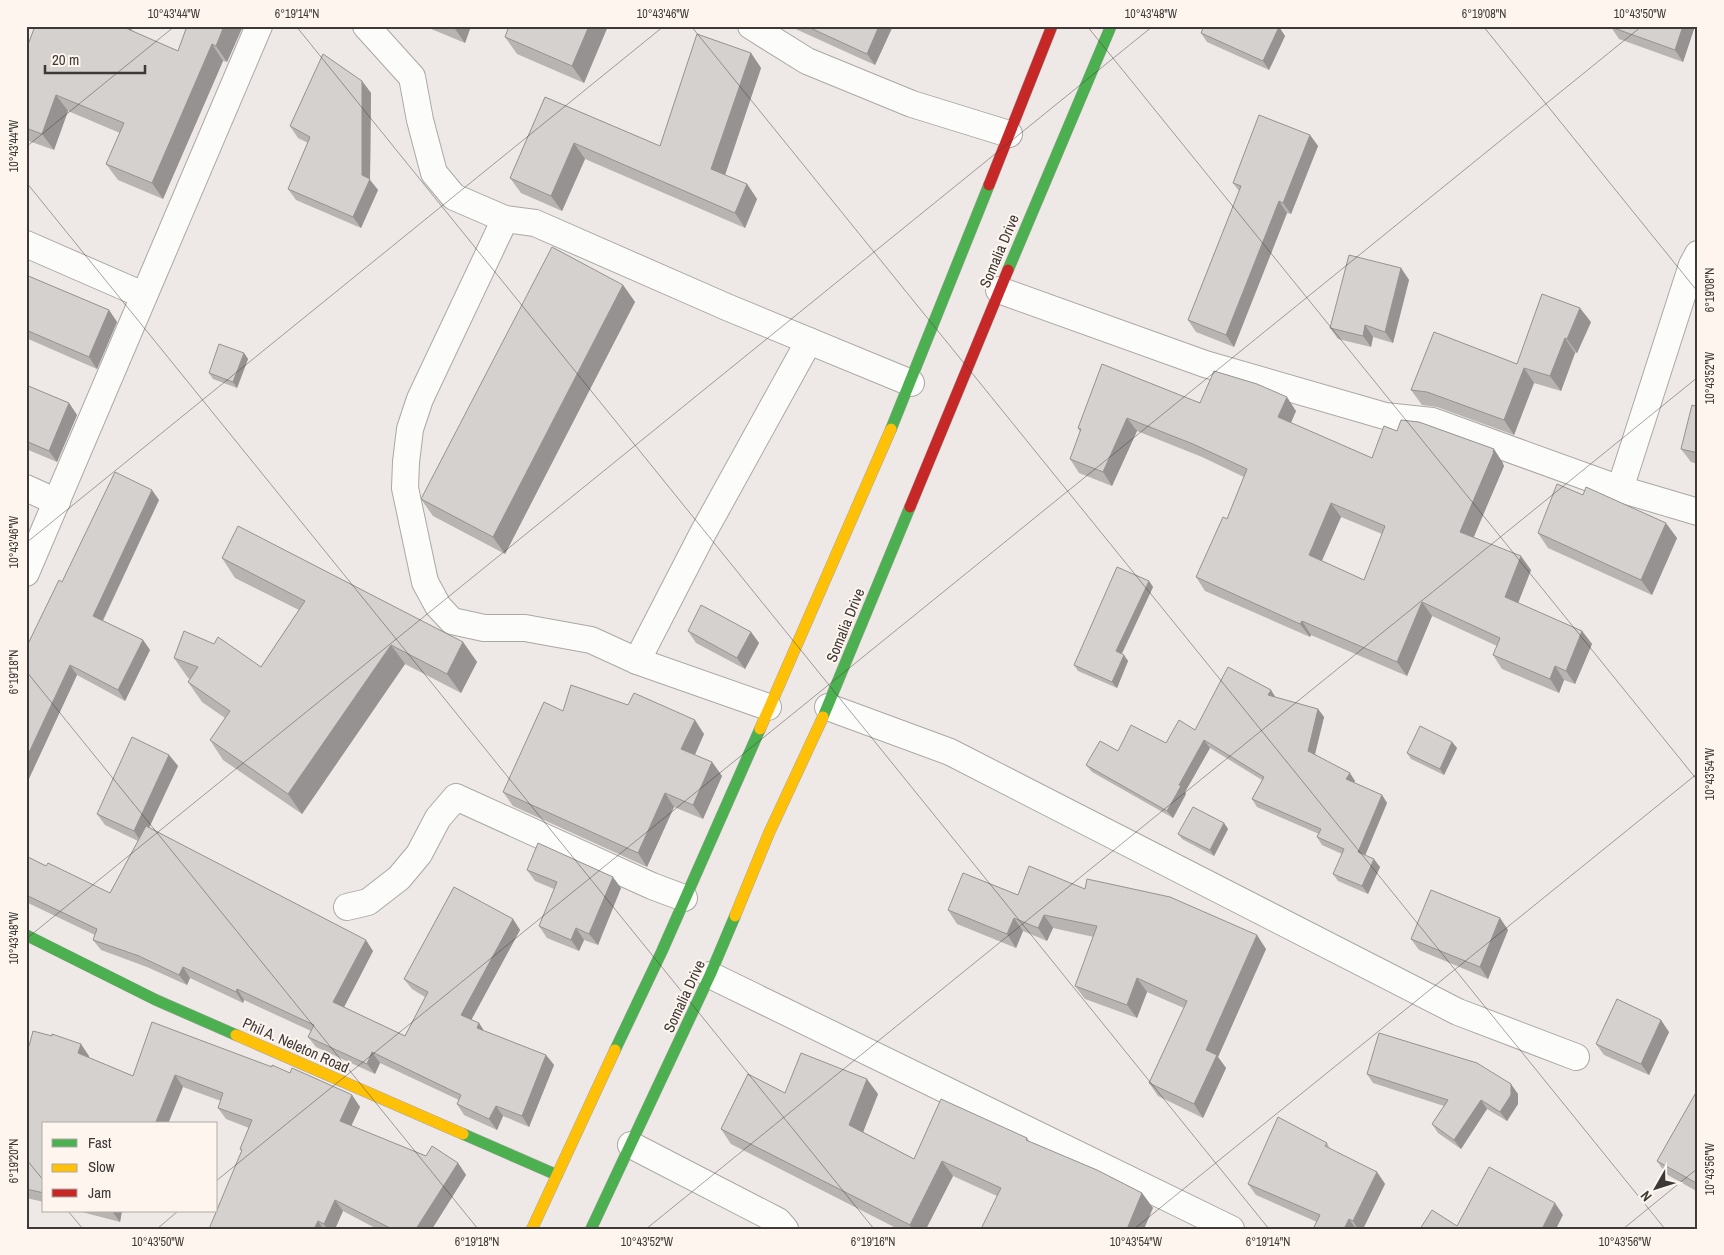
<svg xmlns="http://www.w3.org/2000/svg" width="1724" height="1255" font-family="'Archivo Narrow',sans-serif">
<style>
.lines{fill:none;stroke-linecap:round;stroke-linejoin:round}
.street-casing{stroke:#aba8a5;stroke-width:28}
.fast-casing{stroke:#aba8a5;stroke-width:12}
.slow-casing{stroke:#aba8a5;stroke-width:12}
.jam-casing{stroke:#aba8a5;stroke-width:12}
.street{stroke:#fcfcfb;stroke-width:26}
.fast{stroke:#4caf50;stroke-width:11}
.slow{stroke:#ffc107;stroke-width:11}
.jam{stroke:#c62828;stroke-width:11}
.wall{fill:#b7b4b2;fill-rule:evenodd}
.shaded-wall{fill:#959291}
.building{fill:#d5d1cf;stroke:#959291;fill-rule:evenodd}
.ticks{fill:none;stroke:#3c3936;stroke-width:1;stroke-opacity:0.45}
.labels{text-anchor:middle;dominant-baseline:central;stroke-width:4;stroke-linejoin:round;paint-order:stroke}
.street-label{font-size:15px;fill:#3c3936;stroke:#fef5ef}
.neatline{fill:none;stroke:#3c3936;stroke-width:2}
.ticks-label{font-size:12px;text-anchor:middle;fill:#3c3936}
</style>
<rect width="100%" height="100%" fill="#eee9e6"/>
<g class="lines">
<defs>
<g id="street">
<path d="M366,26L412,77L420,120L434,173L454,197L505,219L535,223L729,308L911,383"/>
<path d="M751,26L807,61L912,104L1009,134"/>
<path d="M505,219L420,399L410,429L406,462L405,488L425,582L438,606L452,621L484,628H525L591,640L637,661L768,707"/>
<path d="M26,244L143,295"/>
<path d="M999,290L1205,364L1385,416L1432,421L1620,489L1698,512"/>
<path d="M26,488L57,502"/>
<path d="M1620,489L1692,265L1698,254"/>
<path d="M26,573L259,26"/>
<path d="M637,661L703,533L809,341"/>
<path d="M828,707L950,752L1458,1012L1576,1057"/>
<path d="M347,907L368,902L399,878L419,854L438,818L456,797L652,886L684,898"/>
<path d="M710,975L1231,1229"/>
<path d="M631,1145L778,1221L785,1229"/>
</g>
<g id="fast">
<path d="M1008,270L1111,26"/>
<path d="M891,429L989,185"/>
<path d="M823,717L910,507"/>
<path d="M26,935L156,1000L236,1035"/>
<path d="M615,1050L662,951L760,729"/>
<path d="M463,1134L557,1175"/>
<path d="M591,1229L710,975L735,916"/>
</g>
<g id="slow">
<path d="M760,729L891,429"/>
<path d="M735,916L769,833L823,717"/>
<path d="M236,1035L463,1134"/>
<path d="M532,1229L615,1050"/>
</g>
<g id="jam">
<path d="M989,185L1052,26"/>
<path d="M910,507L1008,270"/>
</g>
</defs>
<!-- street casing -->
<use href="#street" class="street-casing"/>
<!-- fast casing -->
<use href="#fast" class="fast-casing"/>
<!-- slow casing -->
<use href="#slow" class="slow-casing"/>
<!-- jam casing -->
<use href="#jam" class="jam-casing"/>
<!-- street -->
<use href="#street" class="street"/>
<!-- fast -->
<use href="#fast" class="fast"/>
<!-- slow -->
<use href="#slow" class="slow"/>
<!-- jam -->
<use href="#jam" class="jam"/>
</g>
<!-- wall -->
<g class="wall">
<path d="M35,26H133L131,31L178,51L187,26H243L227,62L223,61L163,199L118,180L106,164L120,133L68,111L54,150L26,140V50Z"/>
<path d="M424,26H471L465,43Z"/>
<path d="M509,26H608L584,83L517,54L505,37Z"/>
<path d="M789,26H890L892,28L875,65Z"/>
<path d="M1695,26L1683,62L1619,39L1611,27Z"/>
<path d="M1279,27L1285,36L1269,70L1207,42L1201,33Z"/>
<path d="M751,53L761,68L725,175L747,184L757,199L745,228L585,159L562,211L521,193L510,178L545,97L660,146Z"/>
<path d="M362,81L371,93L370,180L378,190L361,228L296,200L288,189L308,143L298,138L290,126Z"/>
<path d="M1310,135L1318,146L1291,214L1287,213L1234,347L1196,332L1188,320L1239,191L1233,183Z"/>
<path d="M1401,268L1409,280L1393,343L1373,337L1371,347L1338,339L1330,328Z"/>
<path d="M26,275L109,310L117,322L97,369L26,338Z"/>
<path d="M623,285L635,302L505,554L433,516L421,499Z"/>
<path d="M1591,322L1577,353H1575L1561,391L1534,383L1514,435L1437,407L1422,405L1411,390L1517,364Z"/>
<path d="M244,353L248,359L237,388L213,379L209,373Z"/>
<path d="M26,385L69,403L77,415L57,462L26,449Z"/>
<path d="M1200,403L1296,411L1291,423L1372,458L1397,431L1503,463V464L1504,466L1473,537L1531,570L1518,603L1582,631L1592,644L1575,684L1564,680L1559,693L1502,669L1493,655L1497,646L1432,616L1407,676L1311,635L1310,637L1205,591L1196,577L1227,519L1244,477L1202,457L1137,431L1112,486L1079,473L1070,459L1080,432L1078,428ZM1341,517L1382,534L1364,580L1322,561Z"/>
<path d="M1698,407V464L1691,462L1681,449Z"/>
<path d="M159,500L103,621L143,640L150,650L125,701L77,675L26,785L62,582Z"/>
<path d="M1538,533L1677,538L1652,595L1548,548Z"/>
<path d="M222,558L463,642L477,662L461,693L405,664L302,814L223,760L210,740L225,718L202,702L188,682L190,679L188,678L174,658L261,667L299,610L235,578Z"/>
<path d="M1149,581L1153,587L1122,654L1128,661L1117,688L1078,671L1074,665Z"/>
<path d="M688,631L751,632L759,643L745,669L696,643Z"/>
<path d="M1275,697L1318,709L1324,717L1315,754L1355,781L1354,783L1382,795L1387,803L1365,856L1380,867L1368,894L1338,881L1333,874L1342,854L1322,845L1317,837L1319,834L1257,807L1252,799L1262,780L1210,748L1185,792L1186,794L1173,818L1092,772L1086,765L1118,751L1166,743L1195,730Z"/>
<path d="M563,711L704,734L695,755L712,762L722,776L703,819L674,807L647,867L513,806L503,792Z"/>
<path d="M1452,742L1457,748L1444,775L1411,759L1407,753Z"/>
<path d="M169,755L178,766L149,827L373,951L344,1007L405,1036L425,997L412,989L404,979L513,919L520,930L471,1020L479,1023L484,1031L546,1055L554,1065L529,1127L503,1116L497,1130L464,1115L457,1104L459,1100L380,1063L375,1074L316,1047L308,1037L311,1031L244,1000L243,1003L190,978L187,985L147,967L101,950L93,940L95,935L26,902V856L46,866L110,893L138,841L105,825L97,814Z"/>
<path d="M1224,823L1228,829L1214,856L1182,839L1178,834Z"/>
<path d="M527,870L621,888L598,945L584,940L579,951L547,938L539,926L554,889L535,881Z"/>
<path d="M1085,889L1266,949L1218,1057L1226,1068L1203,1118L1158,1096L1149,1083L1184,1008L1147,992L1137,1018L1085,999L1075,986L1094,937L1053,928L1047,941L1023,931L1016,948L957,924L948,910L1018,895Z"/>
<path d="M1500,918L1508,930L1488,979L1419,950L1411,939Z"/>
<path d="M1669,1032L1649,1075L1604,1055L1596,1044Z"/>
<path d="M52,1036L89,1056V1058L133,1076L290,1073L352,1095L360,1107L351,1126L426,1156L458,1163L466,1175L432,1229H377L343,1211L335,1229H209L242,1151L240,1149L249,1128L226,1119L218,1108L221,1101L183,1087L44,1124V1202L26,1198V1046H29Z"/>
<path d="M1367,1074L1518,1094V1104L1507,1121L1487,1109L1461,1149L1438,1133L1432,1124L1444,1106L1373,1083Z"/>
<path d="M1698,1089V1192L1666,1174L1657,1161Z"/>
<path d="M785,1093L878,1094L863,1132L914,1159L1027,1138L1030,1142L1142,1193L1153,1208L997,1196L953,1176L926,1229H898L731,1144L721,1129Z"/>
<path d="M1327,1143L1330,1149L1377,1172L1385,1184L1363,1229H1316L1314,1227L1317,1222L1256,1195L1248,1184Z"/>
<path d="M78,1211H122L120,1222Z"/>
</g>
<!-- shaded-wall -->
<g class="shaded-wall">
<path d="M118,26H133L127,40Z"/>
<path d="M224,26H243L227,62L216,46Z"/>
<path d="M453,26H471L465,43Z"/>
<path d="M589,26H608L584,83L572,66Z"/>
<path d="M879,26H890L892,28L875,65L867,54Z"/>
<path d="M1683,26H1695L1683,62L1675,50Z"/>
<path d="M1279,27L1285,36L1269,70L1263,61Z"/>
<path d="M212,44L223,61L163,199L152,183Z"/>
<path d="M751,53L761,68L722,184L711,169Z"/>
<path d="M362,81L371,93L370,180L378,190L361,228L353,217L362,175Z"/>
<path d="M56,95L68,111L54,150L42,134Z"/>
<path d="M1310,135L1318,146L1291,214L1283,203Z"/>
<path d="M574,143L585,159L562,211L551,196Z"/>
<path d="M747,184L757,199L745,228L735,213Z"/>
<path d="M1279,201L1287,213L1234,347L1226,335Z"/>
<path d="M1401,268L1409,280L1393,343L1385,332Z"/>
<path d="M623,285L635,302L505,554L493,537Z"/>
<path d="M1580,308L1591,322L1577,353L1567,339Z"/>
<path d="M109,310L117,322L97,369L89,357Z"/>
<path d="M1365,325L1373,337L1371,347L1363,336Z"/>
<path d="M1565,338L1575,353L1561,391L1550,376Z"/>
<path d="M244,353L248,359L237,388L233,382Z"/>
<path d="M1524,368L1534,383L1514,435L1504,420Z"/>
<path d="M1287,397L1296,411L1287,431L1278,417Z"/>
<path d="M69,403L77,415L57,462L49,451Z"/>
<path d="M1127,418L1137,431L1112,486L1103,472Z"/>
<path d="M1494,449L1503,463V464L1504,466L1470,546L1460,532Z"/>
<path d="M152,490L159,500L100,626L93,616Z"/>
<path d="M1331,503L1341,517L1318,569L1309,555Z"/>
<path d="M1666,523L1677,538L1652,595L1641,580Z"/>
<path d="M1521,556L1531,570L1515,611L1505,597Z"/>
<path d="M1149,581L1153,587L1120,657L1116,651Z"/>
<path d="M1422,602L1432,616L1407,676L1397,662Z"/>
<path d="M1302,621L1311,635L1310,637L1300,624Z"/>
<path d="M1582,631L1592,644L1575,684L1566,671Z"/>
<path d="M751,632L759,643L745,669L737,658Z"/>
<path d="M143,640L150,650L125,701L118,690Z"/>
<path d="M463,642L477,662L461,693L447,674Z"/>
<path d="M391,645L405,664L302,814L288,794Z"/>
<path d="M1124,655L1128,661L1117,688L1112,682Z"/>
<path d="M70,665L77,675L26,785V759Z"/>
<path d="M1555,666L1564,680L1559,693L1550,679Z"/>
<path d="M1271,690L1276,698L1268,695Z"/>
<path d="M1318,709L1324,717L1314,758L1308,751Z"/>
<path d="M695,720L704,734L691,763L681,749Z"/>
<path d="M1204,740L1210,748L1185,792L1186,794L1173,818L1167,811L1179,785Z"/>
<path d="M1452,742L1457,748L1444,775L1440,769Z"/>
<path d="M169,755L178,766L142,843L134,831Z"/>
<path d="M712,762L722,776L703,819L693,805Z"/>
<path d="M1350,773L1355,781L1351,787L1346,779Z"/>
<path d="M665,793L674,807L647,867L638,853Z"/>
<path d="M1382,795L1387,803L1363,860L1358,852Z"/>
<path d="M1224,823L1228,829L1214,856L1210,850Z"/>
<path d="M1374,859L1380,867L1368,894L1362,886Z"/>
<path d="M613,877L621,888L598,945L589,934Z"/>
<path d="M1044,915L1053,928L1047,941L1038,928Z"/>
<path d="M1014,918L1023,931L1016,948L1007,934Z"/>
<path d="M1500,918L1508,930L1488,979L1480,967Z"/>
<path d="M513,919L520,930L468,1026L461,1015Z"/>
<path d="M576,928L584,940L579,951L571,940Z"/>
<path d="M1257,935L1266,949L1218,1057L1226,1068L1203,1118L1194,1104L1206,1050Z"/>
<path d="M366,940L373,951L341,1013L333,1002Z"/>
<path d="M183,967L190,978L187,985L179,975Z"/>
<path d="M1137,978L1147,992L1137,1018L1127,1005Z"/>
<path d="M237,989L244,1000L243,1003L236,992Z"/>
<path d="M1661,1020L1669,1032L1649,1075L1641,1064Z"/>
<path d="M479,1023L486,1034L477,1028Z"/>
<path d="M81,1044L89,1056L86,1065L78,1053Z"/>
<path d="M372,1052L380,1063L375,1074L367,1064Z"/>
<path d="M546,1055L554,1065L529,1127L522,1116Z"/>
<path d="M175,1075L183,1087L168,1124H155Z"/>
<path d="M867,1079L878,1094L860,1140L849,1125Z"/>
<path d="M1511,1084L1518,1094V1104L1507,1121L1500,1112Z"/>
<path d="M352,1095L360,1107L348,1133L340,1121Z"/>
<path d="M1481,1100L1487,1109L1461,1149L1454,1140Z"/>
<path d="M496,1106L503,1116L497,1130L489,1119Z"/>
<path d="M942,1161L953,1176L926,1229H912L910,1225Z"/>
<path d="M458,1163L466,1175L432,1229H416Z"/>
<path d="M1377,1172L1385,1184L1363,1229H1358L1353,1221Z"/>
<path d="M1142,1193L1153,1208L1144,1229H1127Z"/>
<path d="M335,1200L343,1211L335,1229H327L324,1224Z"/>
<path d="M1555,1203L1563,1215L1556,1229H1542Z"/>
<path d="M112,1211H122L120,1222Z"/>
<path d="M1349,1219L1356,1229H1344Z"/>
<path d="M318,1221L323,1229H314Z"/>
</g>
<!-- building -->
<g class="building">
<path d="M35,26H121L178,51L187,26H224L216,46L212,44L152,183L106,164L124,123L56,95L42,134L26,128V50Z"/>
<path d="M509,26H589L572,66L505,37Z"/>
<path d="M806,26H879L867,54Z"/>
<path d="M1204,26H1276L1279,27L1263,61L1201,33Z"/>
<path d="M1612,26H1683L1675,50L1611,27Z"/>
<path d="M697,34L751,53L711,169L747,184L735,213L574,143L551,196L510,178L545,97L660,146Z"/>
<path d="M323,54L362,81V175L370,179L353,217L288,189L310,137L290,126Z"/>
<path d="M1259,115L1310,135L1283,203L1279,201L1226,335L1188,320L1241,186L1233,183Z"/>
<path d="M552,247L623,285L493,537L421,499Z"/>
<path d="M1349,255L1401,268L1385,332L1365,325L1363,336L1330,328Z"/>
<path d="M26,275L109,310L89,357L26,330Z"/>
<path d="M1542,294L1580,308L1567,339L1565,338L1550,376L1524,368L1504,420L1427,392L1411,390L1434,332L1517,364Z"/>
<path d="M219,344L244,353L233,382L209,373Z"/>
<path d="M1102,364L1200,403L1214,371L1257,384L1287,397L1278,417L1372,458L1384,426L1397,431L1401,420L1419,422L1494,449L1493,452H1494L1460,532L1521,556L1505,597L1582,631L1566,671L1555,666L1550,679L1493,655L1500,638L1422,602L1397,662L1302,621L1300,624L1196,577L1223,517L1227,519L1247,469L1193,444L1127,418L1103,472L1070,459L1081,429L1078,428ZM1331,503L1385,526L1364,580L1309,555Z"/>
<path d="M26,385L69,403L49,451L26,441Z"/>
<path d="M1692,405L1698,407V453L1681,449Z"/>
<path d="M115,472L152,490L93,616L143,640L118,690L70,665L26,759V648L59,580L62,582Z"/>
<path d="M1557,484L1583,495L1586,487L1666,523L1641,580L1538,533Z"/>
<path d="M238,526L463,642L447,674L391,645L288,794L210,740L230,711L188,682L198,667L174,658L184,631L214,644L218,637L261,667L305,601L222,558Z"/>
<path d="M1117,567L1149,581L1116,651L1124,655L1112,682L1074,665Z"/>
<path d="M701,605L751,632L737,658L688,631Z"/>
<path d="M1228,667L1271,690L1268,695L1318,709L1308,751L1350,773L1346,779L1382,795L1358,852L1374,859L1362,886L1333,874L1344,849L1317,837L1321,829L1252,799L1264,777L1204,740L1179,785L1181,786L1167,811L1086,765L1100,741L1118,751L1131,725L1166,743L1179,720L1195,730Z"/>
<path d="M571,685L628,705L634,693L695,720L681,749L712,762L693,805L665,793L638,853L503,792L544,702L563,711Z"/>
<path d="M1420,726L1452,742L1440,769L1407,753Z"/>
<path d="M132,737L169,755L134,831L97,814Z"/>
<path d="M1193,807L1224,823L1210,850L1178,834Z"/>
<path d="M146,826L366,940L333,1002L405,1036L428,992L404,979L454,887L513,919L461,1015L479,1023L477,1028L546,1055L522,1116L496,1106L489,1119L457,1104L461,1095L372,1052L367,1064L308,1037L314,1025L237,989L236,992L183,967L179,975L139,956L93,940L97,929L26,895V856L46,866L48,863L110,893Z"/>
<path d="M538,843L613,877L589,934L576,928L571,940L539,926L557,882L527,870Z"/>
<path d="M1029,866L1085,889L1087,879L1170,897L1257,935L1206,1050L1217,1055L1194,1104L1149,1083L1187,1001L1137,978L1127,1005L1075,986L1097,926L1044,915L1038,928L1014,918L1007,934L948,910L963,873L1018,895Z"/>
<path d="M1431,890L1500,918L1480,967L1411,939Z"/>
<path d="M1617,999L1661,1020L1641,1064L1596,1044Z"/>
<path d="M152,1022L272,1067V1065L290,1073L292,1068L348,1093L352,1095L340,1121L426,1156L432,1146L458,1163L416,1229H392L335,1200L324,1224L318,1221L314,1229H209L242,1150L240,1149L252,1120L218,1108L223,1093L175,1075L155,1124H44V1193L26,1189V1046H29L33,1031L52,1036V1034L81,1044L78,1053L133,1076Z"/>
<path d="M1379,1033L1477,1063L1511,1084V1095L1500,1112L1481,1100L1454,1140L1432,1124L1448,1100L1367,1074Z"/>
<path d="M801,1053L867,1079L849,1125L914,1159L941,1099L1027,1138L1026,1140L1097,1170L1142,1193L1127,1229H981L1001,1188L942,1161L910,1225L721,1129L748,1074L785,1093Z"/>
<path d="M1698,1089V1184L1657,1161Z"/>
<path d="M1278,1117L1327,1143L1325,1146L1377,1172L1353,1221L1349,1219L1344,1229H1318L1314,1227L1320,1215L1248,1184Z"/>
<path d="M1489,1167L1555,1203L1542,1229H1420L1432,1210L1457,1226Z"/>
</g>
<!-- ticks -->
<path class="ticks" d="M296,26L1269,1229M691,26L1665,1229M1087,26L1698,781M1483,26L1698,292M26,147L175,26M26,182L874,1229M26,543L664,26M26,671L478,1229M26,939L1153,26M26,1159L44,1181M216,1181L1642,26M68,1211L83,1229M157,1229L178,1211M646,1229L1698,377M1134,1229L1698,773M1623,1229L1698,1168"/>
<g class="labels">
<!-- street labels -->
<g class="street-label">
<text transform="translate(999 251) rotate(-67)">Somalia Drive</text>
<text transform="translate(845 625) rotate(-68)">Somalia Drive</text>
<text transform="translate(684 996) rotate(-65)">Somalia Drive</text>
<text transform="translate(296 1045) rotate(24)">Phil A. Neleton Road</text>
</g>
</g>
<!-- border -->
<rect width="1724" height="1255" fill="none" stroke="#fef5ef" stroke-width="55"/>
<!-- legend -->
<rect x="42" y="1122" width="175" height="90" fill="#fef5ef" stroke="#b0aaa5"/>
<rect x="52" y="1139" width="25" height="8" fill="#4caf50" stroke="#b0aaa5"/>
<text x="88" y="1148" font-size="15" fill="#3c3936">Fast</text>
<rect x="52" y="1164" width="25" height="8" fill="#ffc107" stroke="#b0aaa5"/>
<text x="88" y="1172" font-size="15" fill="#3c3936">Slow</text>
<rect x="52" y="1189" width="25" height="8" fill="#c62828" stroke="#b0aaa5"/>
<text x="88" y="1198" font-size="15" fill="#3c3936">Jam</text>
<!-- north arrow -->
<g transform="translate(1656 1188) rotate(231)" stroke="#fef5ef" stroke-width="4" paint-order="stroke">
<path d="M0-4L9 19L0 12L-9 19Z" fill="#3c3936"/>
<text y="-8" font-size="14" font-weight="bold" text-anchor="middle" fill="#3c3936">N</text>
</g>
<!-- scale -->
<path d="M45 65v8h100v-8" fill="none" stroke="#3c3936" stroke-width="2.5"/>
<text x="52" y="65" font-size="15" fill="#3c3936" stroke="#fef5ef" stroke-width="4" paint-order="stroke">20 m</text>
<rect x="28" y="28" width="1668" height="1200" class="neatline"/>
<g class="ticks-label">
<text x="174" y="18">10°43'44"W</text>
<text x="297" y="18">6°19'14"N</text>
<text x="663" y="18">10°43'46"W</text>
<text x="1151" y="18">10°43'48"W</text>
<text x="1484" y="18">6°19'08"N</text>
<text x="1640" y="18">10°43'50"W</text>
<text transform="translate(14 146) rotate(-90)" y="4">10°43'44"W</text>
<text transform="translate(1710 290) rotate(-90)" y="4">6°19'08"N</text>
<text transform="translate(1710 378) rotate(-90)" y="4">10°43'52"W</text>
<text transform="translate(14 542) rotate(-90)" y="4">10°43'46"W</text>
<text transform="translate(14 672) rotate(-90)" y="4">6°19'18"N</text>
<text transform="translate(1710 774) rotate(-90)" y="4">10°43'54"W</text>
<text transform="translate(14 938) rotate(-90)" y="4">10°43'48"W</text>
<text transform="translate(14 1161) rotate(-90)" y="4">6°19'20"N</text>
<text transform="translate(1710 1169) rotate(-90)" y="4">10°43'56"W</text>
<text x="158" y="1246">10°43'50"W</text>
<text x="477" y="1246">6°19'18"N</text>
<text x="647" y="1246">10°43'52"W</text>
<text x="873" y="1246">6°19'16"N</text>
<text x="1136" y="1246">10°43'54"W</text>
<text x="1268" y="1246">6°19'14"N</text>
<text x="1625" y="1246">10°43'56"W</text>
</g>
</svg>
